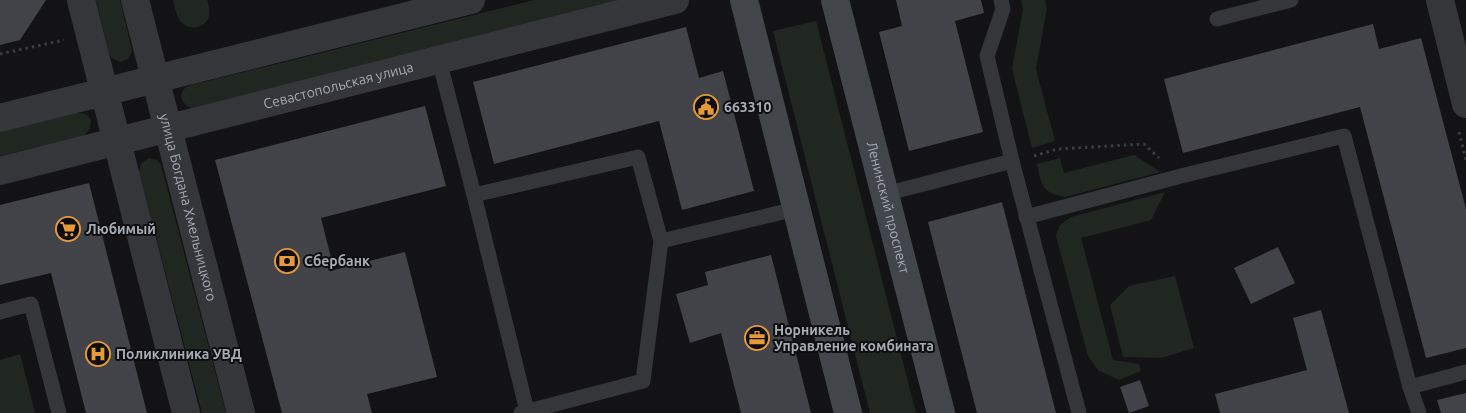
<svg xmlns="http://www.w3.org/2000/svg" width="1466" height="413" font-family="Ubuntu,sans-serif">
<style>
.green{fill:#202720}
.building{fill:#424348}
.lines{fill:none;stroke-linecap:round;stroke-linejoin:round}
.path{stroke:#3a3d40;stroke-width:3;stroke-dasharray:2.5 4;stroke-linecap:butt}
.service{stroke:#343639;stroke-width:15}
.tertiary{stroke:#343639;stroke-width:28}
.secondary{stroke:#424549;stroke-width:28}
.labels{text-anchor:middle;dominant-baseline:central;stroke-width:4;stroke-linejoin:round;paint-order:stroke}
.street-label{font-size:14px;fill:#a5acb4;stroke:#0e0e10}
.poi-label{font-size:14px;font-weight:bold;fill:#a5acb4;stroke:#0e0e10;text-anchor:start}
</style>
<rect width="100%" height="100%" fill="#131315"/>
<!-- green -->
<g class="green">
<path d="M96,0H120L132,51L128,59L120,62L111,58L109,53Z"/>
<path d="M173,0H207C209,6 211,13 208,19C202,29 188,30 181,22C176,16 175,7 173,0Z"/>
<path d="M534,0H631L192,108C179,104 177,89 191,85Z"/>
<path d="M1021,0H1045L1047,8L1036,69L1055,141L1032,148L1012,69L1023,9Z"/>
<path d="M816,21L916,413H870L773,31Z"/>
<path d="M77,113L86,114L91,120L90,129L84,136L0,156V132Z"/>
<path d="M1134,155L1160,172L1065,197C1041,192 1042,186 1037,164L1060,158L1064,173Z"/>
<path d="M149,158L157,160L161,165L226,413H202L139,172L141,164Z"/>
<path d="M1165,192L1151,220L1081,238L1113,360L1139,364L1141,371L1119,380L1099,371L1088,356L1056,236L1060,225L1071,217Z"/>
<path d="M1175,276L1194,348L1161,358L1123,357L1110,305L1129,286Z"/>
<path d="M20,354L35,413H0V360Z"/>
</g>
<!-- building -->
<g class="building">
<path d="M0,0H46L20,40L0,45Z"/>
<path d="M896,0H981L984,13L955,21L983,132L909,151L879,32L902,26Z"/>
<path d="M1373,24L1379,49L1421,38L1466,209V348L1426,358L1360,107L1183,153L1164,79Z"/>
<path d="M686,27L699,78L723,71L754,191L682,210L659,121L494,164L473,82Z"/>
<path d="M425,106L446,186L321,218L334,270L405,252L437,377L367,394L372,413H282L215,160Z"/>
<path d="M89,183L108,258L147,413H86L51,273L0,285V205Z"/>
<path d="M1002,202L1056,413H977L928,222Z"/>
<path d="M1278,247L1295,283L1251,304L1234,268Z"/>
<path d="M771,255L811,413H741L721,333L690,343L676,294L708,285L705,272Z"/>
<path d="M1321,310L1349,413H1220L1215,394L1307,370L1293,318Z"/>
<path d="M1140,380L1149,406L1129,413L1120,387Z"/>
<path d="M1466,393V413H1441L1437,400Z"/>
</g>
<g class="lines">
<!-- path -->
<g class="path">
<path d="M0,54L64,40"/>
<path d="M1459,132L1466,160"/>
<path d="M1034,156L1057,149L1144,144L1159,158"/>
</g>
<!-- service -->
<g class="service">
<path d="M1001,0L1003,9L987,56L1012,161L1079,413"/>
<path d="M1217,19L1291,0"/>
<path d="M439,60L474,195L638,157L661,241"/>
<path d="M885,194L1012,161"/>
<path d="M474,195L527,411"/>
<path d="M1026,217L1181,176L1344,136L1410,387L1419,413"/>
<path d="M0,312L31,304L59,413"/>
<path d="M1410,387L1466,372"/>
<path d="M521,413L643,381L661,241L796,209"/>
</g>
<!-- tertiary -->
<g class="tertiary">
<path d="M81,0L186,413"/>
<path id="s1" d="M135,0L241,413"/>
<path d="M1440,0L1466,104"/>
<path d="M0,118L471,0"/>
<path id="s2" d="M0,171L675,0"/>
</g>
<!-- secondary -->
<g class="secondary">
<path d="M744,0L848,413"/>
<path id="s3" d="M835,0L941,413"/>
</g>
</g>
<!-- icons -->
<defs>
<symbol id="civic-ring" viewBox="-11 -11 22 22"><circle r="9.5" fill="#0e0e10" stroke="#e79a39" stroke-width="1.5"/><path d="M-.6-6.5H3V-4.5H.6V-3L4-1V1h2V6H-6V1h2V-1L-.6-3ZM-1.2 2.5V6h2.4V2.5Z" fill="#e79a39"/></symbol>
<symbol id="supermarket-ring" viewBox="-11 -11 22 22"><circle r="9.5" fill="#0e0e10" stroke="#e79a39" stroke-width="1.5"/><path d="M-6-5.5h2.5l.6 2H6L4.5 2H-2.5L-4.4-4H-6ZM-1.5 3.2a1.3 1.3 0 1 0 .1 0ZM3 3.2a1.3 1.3 0 1 0 .1 0Z" fill="#e79a39"/></symbol>
<symbol id="bank-ring" viewBox="-11 -11 22 22"><circle r="9.5" fill="#0e0e10" stroke="#e79a39" stroke-width="1.5"/><path d="M-6-4H6V4H-6ZM0-2.3a2.3 2.3 0 1 0 0 4.6a2.3 2.3 0 1 0 0-4.6Z" fill="#e79a39"/></symbol>
<symbol id="office-ring" viewBox="-11 -11 22 22"><circle r="9.5" fill="#0e0e10" stroke="#e79a39" stroke-width="1.5"/><path d="M-6-3h4V-5.5h4V-3h4V5H-6ZM-1-4.5V-3h2v-1.5ZM-6 0V1H6V0Z" fill="#e79a39"/></symbol>
<symbol id="hospital-ring" viewBox="-11 -11 22 22"><circle r="9.5" fill="#0e0e10" stroke="#e79a39" stroke-width="1.5"/><path d="M-5-5h3v3.5h4V-5h3V5h-3V1.5h-4V5h-3Z" fill="#e79a39"/></symbol>
</defs>
<g fill-rule="evenodd">
<use href="#civic-ring" x="692" y="93" width="28" height="28"/>
<use href="#supermarket-ring" x="54" y="215" width="28" height="28"/>
<use href="#bank-ring" x="273" y="247" width="28" height="28"/>
<use href="#office-ring" x="743" y="324" width="28" height="28"/>
<use href="#hospital-ring" x="84" y="340" width="28" height="28"/>
</g>
<g class="labels">
<!-- street labels -->
<g class="street-label">
<text stroke="none"><textPath href="#s2" startOffset="349">Севастопольская улица</textPath></text>
<text stroke="none"><textPath href="#s1" startOffset="214">улица Богдана Хмельницкого</textPath></text>
<text stroke="none"><textPath href="#s3" startOffset="214">Ленинский проспект</textPath></text>
</g>
<!-- poi labels -->
<g class="poi-label">
<text x="724" y="107">663310</text>
<text x="86" y="229">Любимый</text>
<text x="304" y="261">Сбербанк</text>
<text x="774" y="330">Норникель<tspan x="774" dy="16">Управление комбината</tspan></text>
<text x="116" y="354">Поликлиника УВД</text>
</g>
</g>
</svg>
